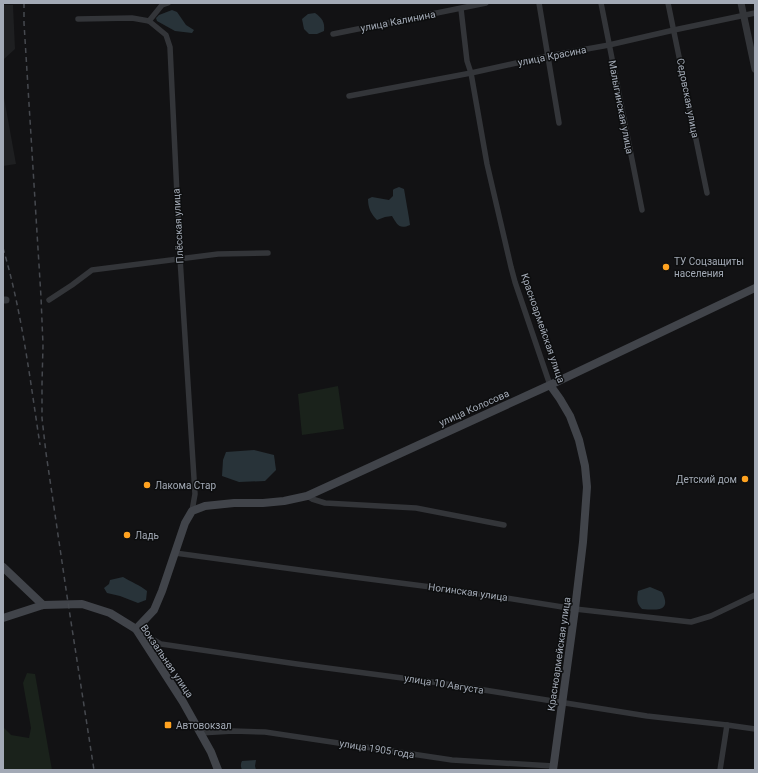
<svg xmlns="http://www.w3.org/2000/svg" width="758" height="773" font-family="Roboto,sans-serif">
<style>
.built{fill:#1e1f21}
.green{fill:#1a221b}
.water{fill:#283339}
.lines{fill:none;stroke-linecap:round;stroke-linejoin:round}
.minor{stroke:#333539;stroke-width:5.5}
.tertiary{stroke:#333539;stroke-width:7}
.secondary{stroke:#41444a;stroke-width:8}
.rail{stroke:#46494f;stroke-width:1.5;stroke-dasharray:5 4;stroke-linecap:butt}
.poi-dot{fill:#ffa220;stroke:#0d0e0f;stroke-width:1.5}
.labels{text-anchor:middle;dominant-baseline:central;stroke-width:3;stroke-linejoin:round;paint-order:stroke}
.street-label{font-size:10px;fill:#a3aab6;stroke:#0d0e0f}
.poi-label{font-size:10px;fill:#a3aab6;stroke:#0d0e0f;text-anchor:start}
</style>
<rect width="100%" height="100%" fill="#121214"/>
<!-- built -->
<g class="built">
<path d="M3,5H13L15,49L3,60Z"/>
<path d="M3,92L16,164L3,166Z"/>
</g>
<!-- green -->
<g class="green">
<path d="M338,386L344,429L302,435L298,394Z"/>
<path d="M27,673L35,674L52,770H3V727L11,735L29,738L31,728L23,683Z"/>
</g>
<!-- water -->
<g class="water">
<path d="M172,10L177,12L186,25L194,30L192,33L175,31L157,21L156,18L159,15Z"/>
<path d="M315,13C322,18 325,22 324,31L317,34H309L304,29L302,19L308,14Z"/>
<path d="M399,187L404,189L409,218L410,225C399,230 397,224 392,216L385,217L377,220C371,214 368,208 368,199L372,197L389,200L393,196V190L394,189Z"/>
<path d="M254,450L274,455L276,470L265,481L239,482L222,476L223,460L226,452Z"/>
<path d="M123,577C131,582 140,585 147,591L146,600L138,603L120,596L107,593L104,588L109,584L110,580Z"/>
<path d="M650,587L662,592C672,612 657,610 642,609C636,603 637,599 638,591Z"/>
<path d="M256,760L255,766L256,770H242C241,767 240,765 242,761Z"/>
</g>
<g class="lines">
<!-- minor -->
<g class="minor">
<path d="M539,3L559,123"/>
<path d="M601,3L642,210"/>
<path d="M668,3L707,193"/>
<path d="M461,9L467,61L471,73L487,164L511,267L515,282L550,385"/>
<path d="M78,19L132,18L149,21L166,35L170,47L180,258L195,494L192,511"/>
<path d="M149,21L162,5L168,3"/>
<path d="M333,34L486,3"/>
<path d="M349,96L471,73L548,56L609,45L674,30L755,13"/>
<path d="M49,300L72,285L92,270L218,254L268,253"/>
<path d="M307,496L312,499L325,503L416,508L504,525"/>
<path d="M175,553L315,572L462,591L575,609L691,622L711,616L755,595"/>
<path d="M139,631L161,644L297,664L440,683L647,716L727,725L755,729"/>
<path d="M200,733L233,731L265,732L452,760L553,766"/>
<path d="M720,770L727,725"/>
</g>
<!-- tertiary -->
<g class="tertiary">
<path d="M741,3L755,69"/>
<path d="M3,300H6"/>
</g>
<!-- secondary -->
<g class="secondary">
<path d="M550,385L560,399L570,416L579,440L585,466L587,487L583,542L575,609L553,770"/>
<path d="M3,567L43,605"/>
<path d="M3,618L43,605L82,604L110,613L136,629L183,702L211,752L218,770"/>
<path d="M136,629L154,610L162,591L185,523L192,511L205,506L234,503H263L284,501L307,496L550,385L755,288"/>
</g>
<!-- rail -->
<g class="rail">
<path d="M24,3V23L41,297L43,345L42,384V418L46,453L67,596L94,770"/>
<path d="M3,248C22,312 30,379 40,445"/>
</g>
</g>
<!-- markers -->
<g class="poi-dot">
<circle cx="666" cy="267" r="4"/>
<circle cx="745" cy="479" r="4"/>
<circle cx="147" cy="485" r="4"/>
<circle cx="127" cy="535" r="4"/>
<rect x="164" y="721" width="8" height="8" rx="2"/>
</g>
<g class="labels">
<!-- street labels -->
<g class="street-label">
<text transform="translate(398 21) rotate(-11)">улица Калинина</text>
<text transform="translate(552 56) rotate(-11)">улица Красина</text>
<text transform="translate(688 98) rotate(79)">Седовская улица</text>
<text transform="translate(621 107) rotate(79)">Малыгинская улица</text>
<text transform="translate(178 226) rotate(-93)">Плёсская улица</text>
<text transform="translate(543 328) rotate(71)">Красноармейская улица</text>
<text transform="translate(474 408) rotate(-24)">улица Колосова</text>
<text transform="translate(468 592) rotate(8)">Ногинская улица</text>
<text transform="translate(559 654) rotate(-82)">Красноармейская улица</text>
<text transform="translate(167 661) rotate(56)">Вокзальная улица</text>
<text transform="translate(444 684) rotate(9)">улица 10 Августа</text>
<text transform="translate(377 749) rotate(9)">улица 1905 года</text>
</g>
<!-- poi labels -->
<g class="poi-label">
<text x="674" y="261">ТУ Соцзащиты<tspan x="674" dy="12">населения</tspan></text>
<text x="737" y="479" text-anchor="end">Детский дом</text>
<text x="155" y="485">Лакома Стар</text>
<text x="135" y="535">Ладь</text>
<text x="176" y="725">Автовокзал</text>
</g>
</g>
<!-- border -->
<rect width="758" height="773" fill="none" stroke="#a3aab6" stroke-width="8"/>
</svg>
